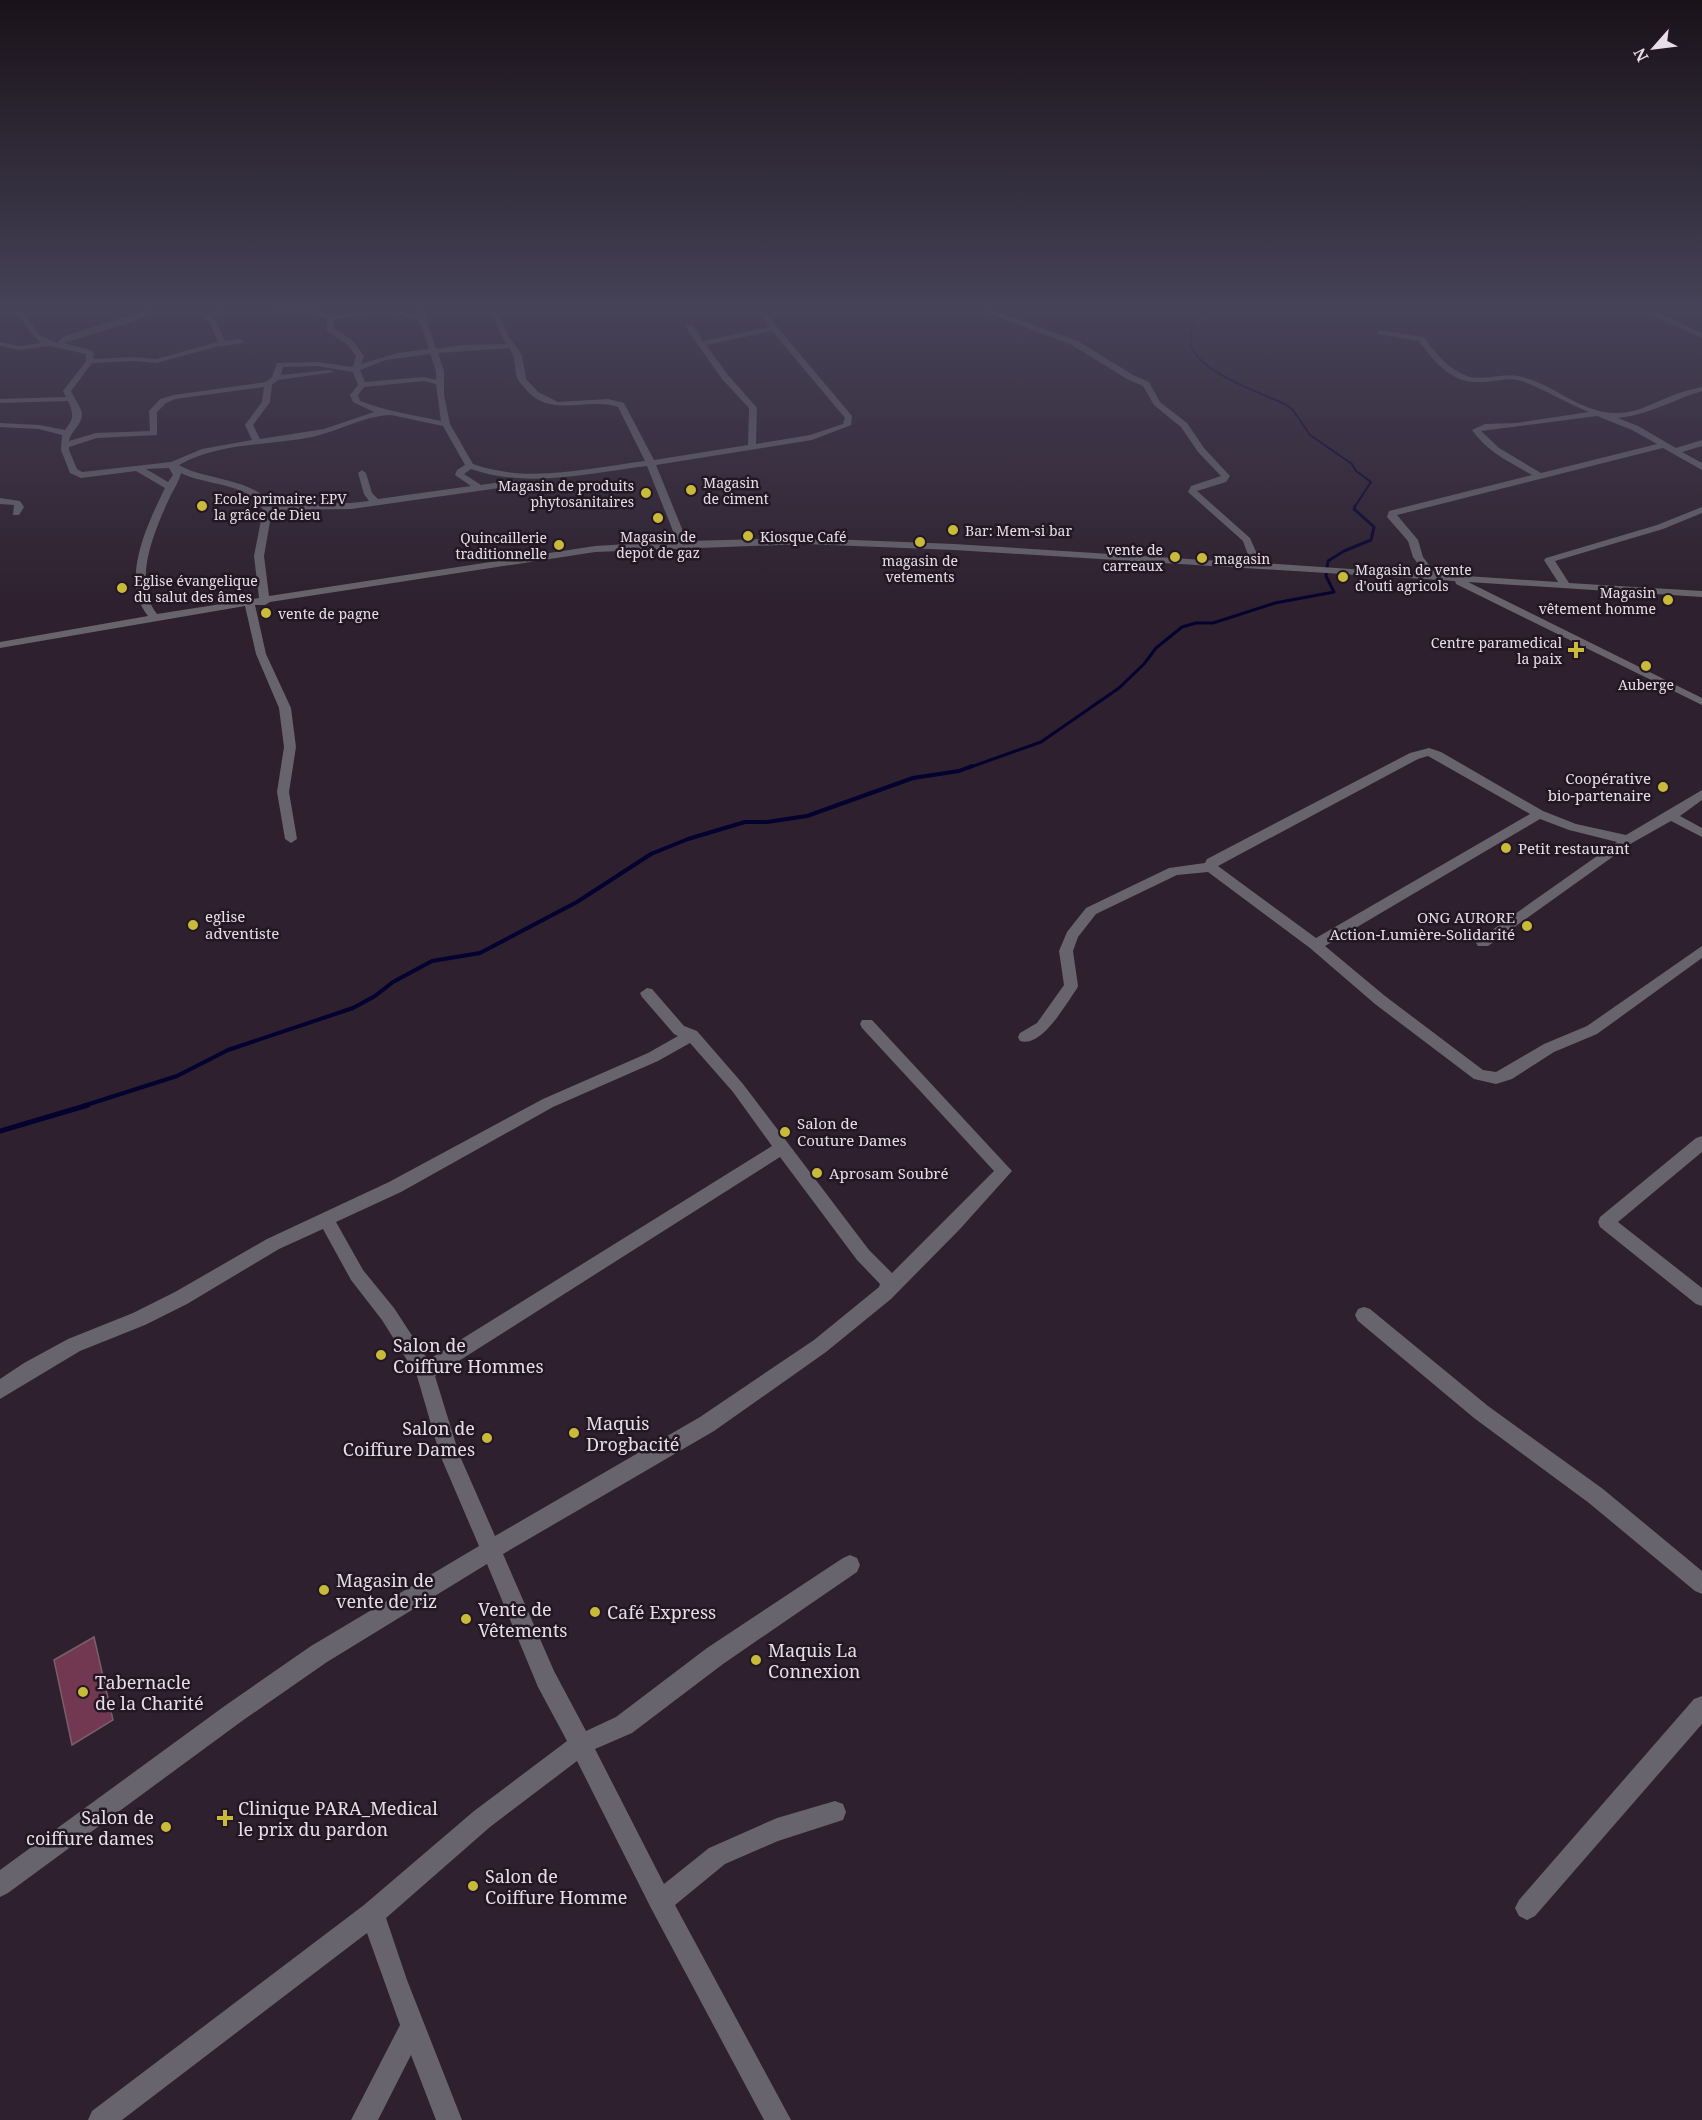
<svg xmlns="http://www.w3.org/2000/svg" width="1702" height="2120" font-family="'Noto Serif',serif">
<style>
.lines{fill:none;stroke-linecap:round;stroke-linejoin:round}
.stream-far3{stroke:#04022e;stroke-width:2}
.stream-far2{stroke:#04022e;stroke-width:3}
.stream-far1{stroke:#04022e;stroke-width:4}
.stream{stroke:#04022e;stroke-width:5}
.building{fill:#723851;stroke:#776069;stroke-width:1.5}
.minor{fill:#67646d;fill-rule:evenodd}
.poi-dot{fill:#c9ba3a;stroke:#241724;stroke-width:2}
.labels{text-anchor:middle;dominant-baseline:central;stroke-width:5;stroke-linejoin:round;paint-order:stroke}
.far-poi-label{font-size:14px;fill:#e7dee7;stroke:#241724;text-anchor:start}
.poi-label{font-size:15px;fill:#e7dee7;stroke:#241724;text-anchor:start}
.near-poi-label{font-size:18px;fill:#e7dee7;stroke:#241724;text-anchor:start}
</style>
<rect width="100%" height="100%" fill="#2e202e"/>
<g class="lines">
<!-- stream-far3 -->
<path class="stream-far3" d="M1230,307L1208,311L1206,315L1196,317C1193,325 1189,336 1191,345C1198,372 1261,393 1285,404L1293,410L1310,435L1352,464L1356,471L1371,482L1354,508"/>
<!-- stream-far2 -->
<path class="stream-far2" d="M968,768L1041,742L1119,688L1144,664L1156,648L1182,627L1196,623H1213L1275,603L1334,592L1326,576L1328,561L1344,551L1371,540L1374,527L1354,509L1355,506"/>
<!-- stream-far1 -->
<path class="stream-far1" d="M83,1106L177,1076L228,1050L353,1008L375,996L393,982L432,961L480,953L577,902L651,854L688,839L745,822H767L807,816L913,778L959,771L972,766"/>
<!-- stream -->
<path class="stream" d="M0,1131L88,1105"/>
</g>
<!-- building -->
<path class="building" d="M94,1637L113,1720L72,1745L54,1660Z"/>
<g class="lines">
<!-- minor -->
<g class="minor">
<path d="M12,307H19L40,335L57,343L65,336L155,307H166L126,324L64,343L93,351L94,359L134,357L156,359L218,342L210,323L201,317L222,308L241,307L210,317L217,322L225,341L241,339L244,343L215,347L156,363L134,361L92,363L71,391C74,398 81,407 82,414C83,424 70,432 69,441L96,433L150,431L149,411L160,399L174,395L266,382L272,377L277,363L317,362L353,367L356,356L347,344L327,331V319C305,305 279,317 257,307H309L332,316L367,311V313L334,320V328L353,341L364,356L361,364L398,353L429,349L419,320L393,313L395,310L417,315L415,307H422L436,349L460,345L506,344L488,307H495L509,337L522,355L526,379L538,392L558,402L608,399L624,403L654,460L748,445L749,408L722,379L685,326L692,324L703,341L769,327L757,307H764L768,316L852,416L851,425L812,440L656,465L687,541L805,538L954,544L1251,563L1243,541L1188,492L1191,486L1221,476L1198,452L1181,427L1154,405L1143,386L1127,379L1072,345L972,307H983L1078,341L1133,375L1149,382L1160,402L1187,423L1204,448L1230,476L1226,482L1197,491L1250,538L1261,563L1425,574L1413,557L1408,541L1387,517L1389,511L1532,475C1510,462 1487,452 1472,430L1485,424L1516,423L1589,412C1566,403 1544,389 1522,381C1506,376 1492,383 1476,382C1450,382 1432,359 1419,341L1378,334V330L1424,337C1436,354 1448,369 1467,376C1483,382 1505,371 1526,378C1556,387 1583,413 1615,413C1636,414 1653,403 1671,396C1681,392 1692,389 1702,387V391C1673,400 1648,415 1618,418L1638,426L1676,448L1702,440V446L1682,452L1702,463V470L1663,448L1397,515L1418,540L1423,557L1436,574L1558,582L1544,560L1546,558L1657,525L1702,507V513L1663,529L1555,561L1569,583L1702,591V597L1468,582L1702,698V705L1456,584L1455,581L954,550L805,544L595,552L270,602L265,605H255L266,654L291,708L296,747L289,792L297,839L291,843L285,839L277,792L284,747L279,708L256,654L245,606L0,648V642L148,616C119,581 148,523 165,488L136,471L81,478L70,473L61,450L62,435L39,429L0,427V423L39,425L65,430C74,418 74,415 68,401L0,403V399L66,397L63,391L86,361V354L50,346L20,350L0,346V342L20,346L41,343L31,333ZM772,331L845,418L843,424L810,435L756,444L757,408L728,375L706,345ZM509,348C517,358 513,369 518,380C520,384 525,387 527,391C552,418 588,397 618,407L645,461C588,468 529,484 473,464L450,424L444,395V371L438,353ZM430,354L436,371V380L424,377L365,382L360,370L386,360ZM317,366L353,372L358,385L350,395L353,402L374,412L324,429L260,439L253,425L270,402L272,385L278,380L334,372L330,370L281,375L283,367ZM424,381L436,384L441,421C414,415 386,411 360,401L358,395L364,387ZM264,387L262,402L245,425L252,440L202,449L171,462L82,472L77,469L69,450V447L97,438L157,435V412L166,403L175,399ZM391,415L443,426L465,465L457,470L455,475L471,486L378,499L372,493L366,473L362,470L358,473L364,494L369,501L351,503L270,504C254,478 203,480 179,465C220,442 267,446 312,437C339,431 363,416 391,415ZM1597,416L1632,430L1657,444L1541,473L1499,448L1481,431ZM647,466L677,541L595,546L269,596L264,556L272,510L351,509L514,486L518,483L514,480L481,485L464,474L471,469C528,489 589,473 647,466ZM169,468L173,475L168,482L146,469ZM181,473C206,486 249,482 263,510L254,556L259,598L157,614C132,582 154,532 169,499C173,490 179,482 181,473Z"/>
<path d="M1634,307H1644L1702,333V338Z"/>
<path d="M0,498L20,501L24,507L19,515H13L14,505L0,504Z"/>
<path d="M1429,748L1441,752L1543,811L1576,824L1626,835L1702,790V800L1680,816L1702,828V837L1671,821L1632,843L1488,946H1478L1476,943L1478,940L1617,842L1569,830L1540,819L1325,946L1385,996L1483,1070L1496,1072L1544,1044L1587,1026L1702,946V958L1597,1034L1554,1052L1512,1079L1496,1084L1474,1079L1375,1004L1310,948L1208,872L1177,875L1096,914L1078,937L1073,951L1078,986L1076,990C1065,1005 1042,1048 1020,1041L1018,1037L1020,1033L1037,1023L1064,985L1059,951L1067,932L1086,908L1169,868L1205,863L1207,859L1410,753ZM1428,756L1530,814L1316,938L1218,866L1418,759Z"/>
<path d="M647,988L652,989L684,1026L697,1031L743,1084L869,1250L892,1273L994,1171L862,1028L860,1024L862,1020H872L1012,1171L960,1229L891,1299L826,1352L714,1431L503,1554L554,1671L586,1731L616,1717L707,1648L843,1558L850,1555L857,1558L860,1565L857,1572L723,1664L632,1733L595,1749L664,1884L709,1848L777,1818L835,1801L843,1804L846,1812L843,1820L778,1841L725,1864L675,1905L791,2120H764L652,1910L577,1761L490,1827L386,1918L407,1980L462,2120H436L411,2055L378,2120H351L400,2025L367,1933L122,2120H88L92,2111L364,1905L474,1811L567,1741L538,1687L487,1564L327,1662L242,1721L8,1893L0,1897V1870L226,1705L311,1646L479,1546L440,1455L417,1376L382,1320L351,1280L323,1229L279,1249L187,1304L145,1325L80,1351L0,1399V1379L24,1363L68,1339L133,1313L175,1292L267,1239L389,1182L543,1099L648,1053L678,1036L674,1034L642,997L640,993ZM690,1043L733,1092L772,1146L428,1360L394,1308L363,1270L336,1222L401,1192L553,1107L658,1061ZM780,1157L857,1260L880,1284L879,1287L814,1340L700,1417L495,1536L459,1454L435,1376Z"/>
<path d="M1702,1136V1152L1618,1222L1702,1288V1306L1696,1304L1600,1227L1598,1222L1600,1217L1696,1138Z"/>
<path d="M1364,1307L1370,1309L1488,1406L1603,1489L1702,1571V1594L1695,1591L1589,1503L1474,1418L1358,1321L1355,1315L1358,1309Z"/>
<path d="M1702,1696V1724L1535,1916L1527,1920L1519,1916L1515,1908L1519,1900L1694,1699Z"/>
</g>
</g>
<!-- sky -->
<linearGradient id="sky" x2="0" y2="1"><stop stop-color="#191219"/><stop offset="0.51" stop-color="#464257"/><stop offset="1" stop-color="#464257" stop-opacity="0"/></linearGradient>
<rect width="1702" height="604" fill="url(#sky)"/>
<!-- markers -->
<g class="poi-dot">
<circle cx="691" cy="490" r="6"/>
<circle cx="646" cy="493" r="6"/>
<circle cx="202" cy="506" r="6"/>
<circle cx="658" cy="518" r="6"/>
<circle cx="953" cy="530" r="6"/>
<circle cx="748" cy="536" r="6"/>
<circle cx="920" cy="542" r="6"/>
<circle cx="559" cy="545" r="6"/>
<circle cx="1175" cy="557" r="6"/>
<circle cx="1202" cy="558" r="6"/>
<circle cx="1343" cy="577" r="6"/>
<circle cx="122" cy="588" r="6"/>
<circle cx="1668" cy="600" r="6"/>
<circle cx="266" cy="613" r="6"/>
<path d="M1573 641h6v6h6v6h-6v6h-6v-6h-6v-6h6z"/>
<circle cx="1646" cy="666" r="6"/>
<circle cx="1663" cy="787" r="6"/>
<circle cx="1506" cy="848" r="6"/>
<circle cx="193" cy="925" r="6"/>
<circle cx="1527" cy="926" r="6"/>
<circle cx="785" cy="1132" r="6"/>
<circle cx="817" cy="1173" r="6"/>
<circle cx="381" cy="1355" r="6"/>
<circle cx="574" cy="1433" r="6"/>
<circle cx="487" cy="1438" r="6"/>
<circle cx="324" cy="1590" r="6"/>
<circle cx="595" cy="1612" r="6"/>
<circle cx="466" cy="1619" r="6"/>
<circle cx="756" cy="1660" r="6"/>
<circle cx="83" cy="1692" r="6"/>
<path d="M222 1809h6v6h6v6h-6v6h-6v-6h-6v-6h6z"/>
<circle cx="166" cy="1827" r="6"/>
<circle cx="473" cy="1886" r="6"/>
</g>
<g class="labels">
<!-- far-poi labels -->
<g class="far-poi-label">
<text x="703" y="482">Magasin<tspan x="703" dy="16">de ciment</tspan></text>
<text x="634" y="485" text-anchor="end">Magasin de produits<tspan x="634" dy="16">phytosanitaires</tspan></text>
<text x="214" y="498">Ecole primaire: EPV<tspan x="214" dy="16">la grâce de Dieu</tspan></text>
<text x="965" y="530">Bar: Mem-si bar</text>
<text x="658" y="536" text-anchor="middle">Magasin de<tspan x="658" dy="16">depot de gaz</tspan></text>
<text x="760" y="536">Kiosque Café</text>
<text x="547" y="537" text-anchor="end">Quincaillerie<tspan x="547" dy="16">traditionnelle</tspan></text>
<text x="1163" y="549" text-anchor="end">vente de<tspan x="1163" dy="16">carreaux</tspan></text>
<text x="1214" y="558">magasin</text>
<text x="920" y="560" text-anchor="middle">magasin de<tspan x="920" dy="16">vetements</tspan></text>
<text x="1355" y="569">Magasin de vente<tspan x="1355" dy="16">d'outi agricols</tspan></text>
<text x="134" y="580">Eglise évangelique<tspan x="134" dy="16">du salut des âmes</tspan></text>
<text x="1656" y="592" text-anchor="end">Magasin<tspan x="1656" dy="16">vêtement homme</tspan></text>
<text x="278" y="613">vente de pagne</text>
<text x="1562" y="642" text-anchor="end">Centre paramedical<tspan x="1562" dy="16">la paix</tspan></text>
<text x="1646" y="684" text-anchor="middle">Auberge</text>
</g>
<!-- poi labels -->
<g class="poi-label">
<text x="1651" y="778" text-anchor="end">Coopérative<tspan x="1651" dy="17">bio-partenaire</tspan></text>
<text x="1518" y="848">Petit restaurant</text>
<text x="205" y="916">eglise<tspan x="205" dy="17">adventiste</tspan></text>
<text x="1515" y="917" text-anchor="end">ONG AURORE<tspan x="1515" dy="17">Action-Lumière-Solidarité</tspan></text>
<text x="797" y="1123">Salon de<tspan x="797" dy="17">Couture Dames</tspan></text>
<text x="829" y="1173">Aprosam Soubré</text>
</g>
<!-- near-poi labels -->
<g class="near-poi-label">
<text x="393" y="1345">Salon de<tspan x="393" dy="21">Coiffure Hommes</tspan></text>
<text x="586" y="1423">Maquis<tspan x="586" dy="21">Drogbacité</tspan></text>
<text x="475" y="1428" text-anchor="end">Salon de<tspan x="475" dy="21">Coiffure Dames</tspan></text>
<text x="336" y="1580">Magasin de<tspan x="336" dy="21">vente de riz</tspan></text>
<text x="478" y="1609">Vente de<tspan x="478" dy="21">Vêtements</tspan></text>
<text x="607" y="1612">Café Express</text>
<text x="768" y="1650">Maquis La<tspan x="768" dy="21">Connexion</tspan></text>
<text x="95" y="1682">Tabernacle<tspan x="95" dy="21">de la Charité</tspan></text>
<text x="238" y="1808">Clinique PARA_Medical<tspan x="238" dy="21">le prix du pardon</tspan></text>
<text x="154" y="1817" text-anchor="end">Salon de<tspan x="154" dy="21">coiffure dames</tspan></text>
<text x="485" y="1876">Salon de<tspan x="485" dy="21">Coiffure Homme</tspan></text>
</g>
</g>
<!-- north arrow -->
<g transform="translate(1654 48) rotate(242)" stroke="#241724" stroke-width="4.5" paint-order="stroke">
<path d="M0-4.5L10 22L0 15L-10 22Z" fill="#e7dee7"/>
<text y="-9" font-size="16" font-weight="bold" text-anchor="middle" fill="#e7dee7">N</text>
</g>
</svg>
